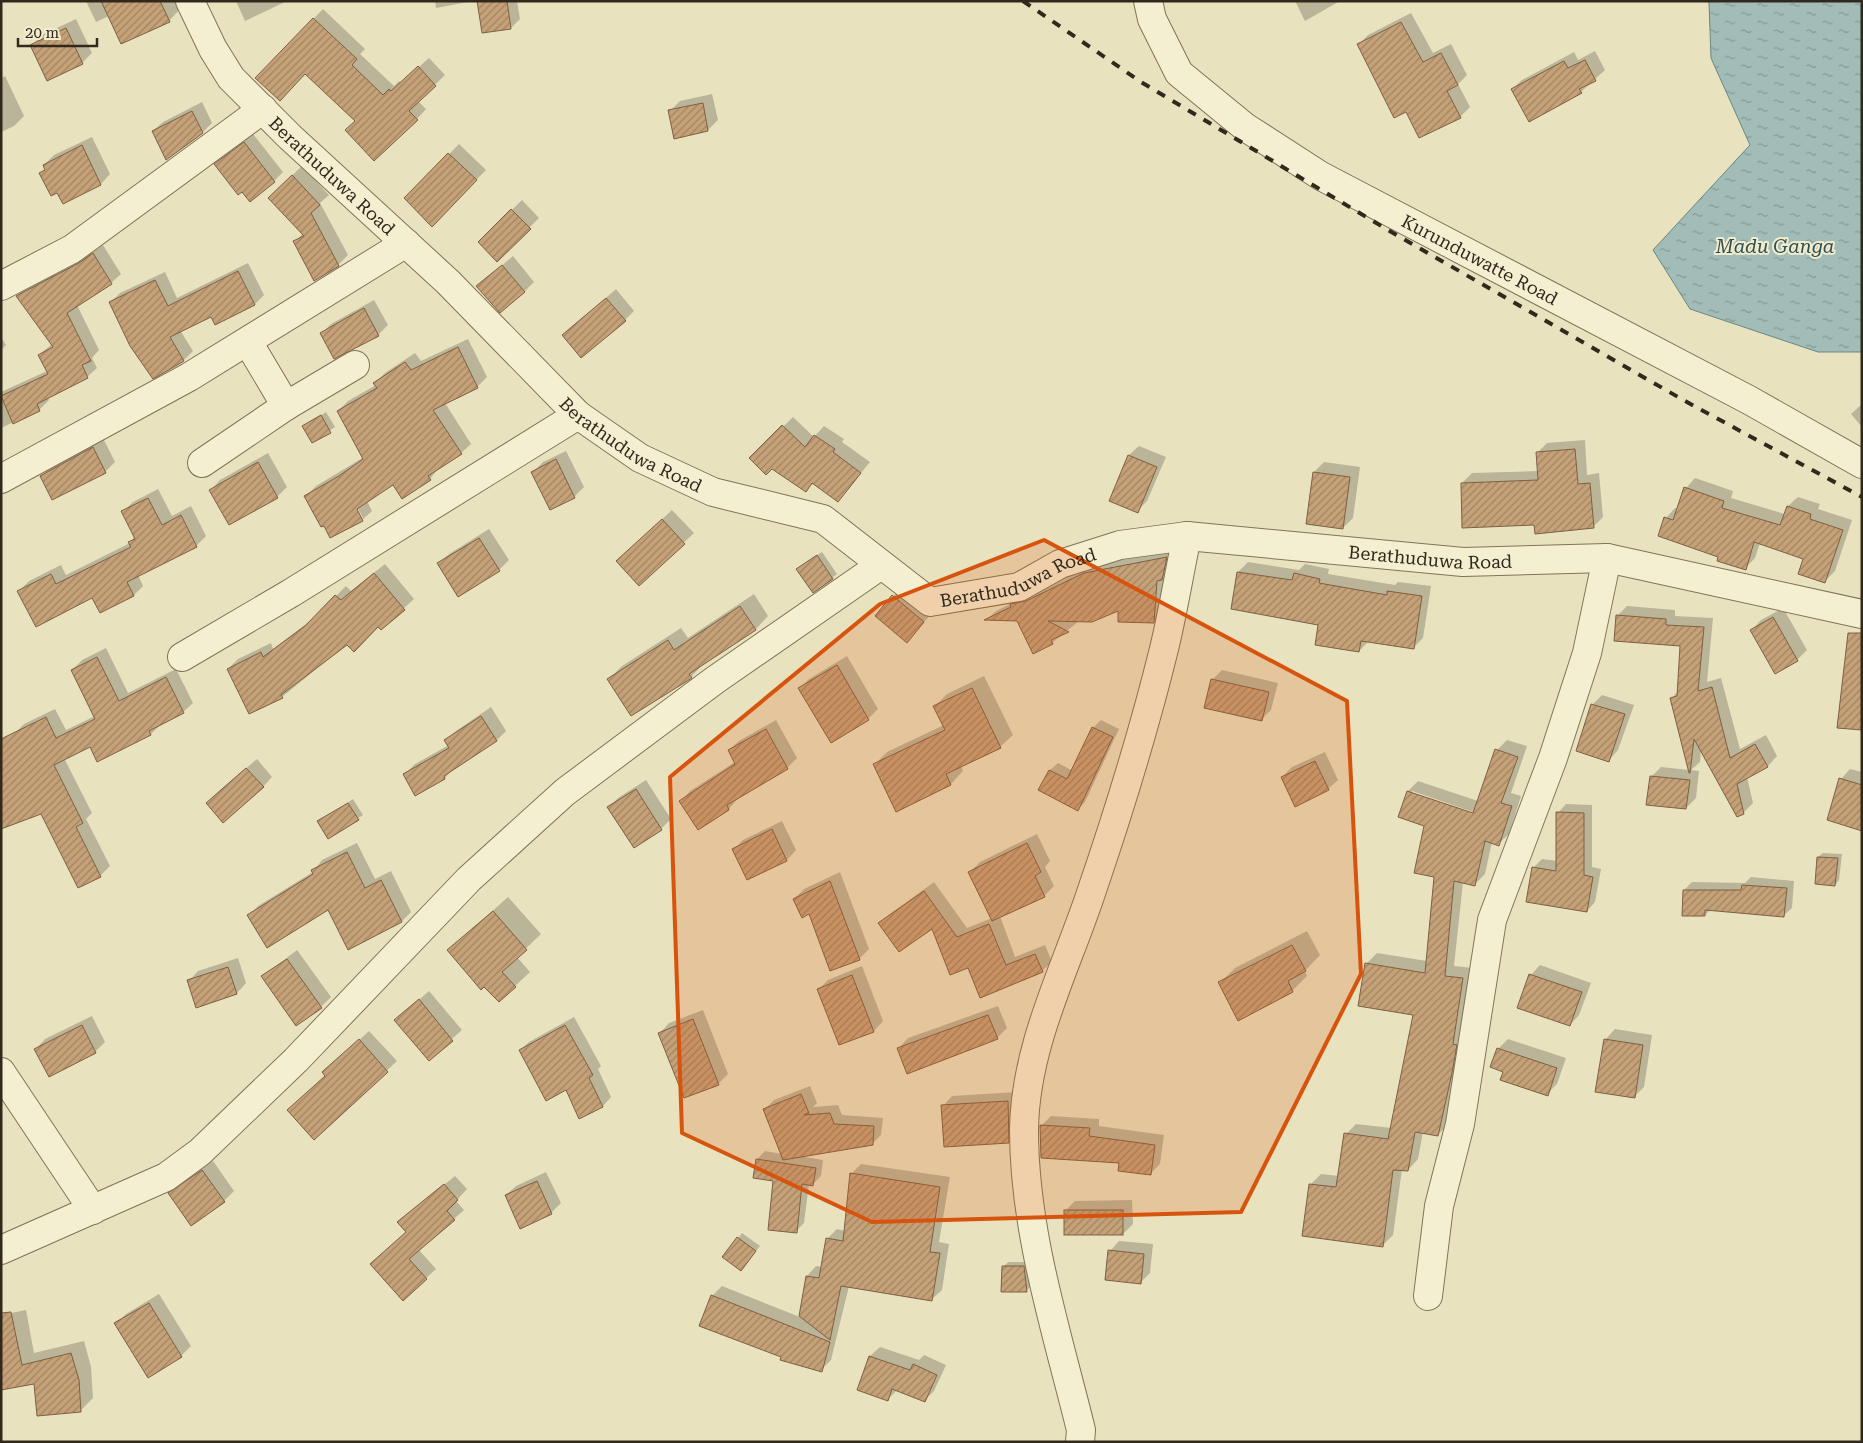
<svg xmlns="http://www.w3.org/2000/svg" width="1863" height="1443" font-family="'Roboto Serif',serif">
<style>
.water{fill:url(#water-ripples);stroke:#6a8884}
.shadow{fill:#0003;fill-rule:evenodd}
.building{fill:url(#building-hatch);stroke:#7e6041}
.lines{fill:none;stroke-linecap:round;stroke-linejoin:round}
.minor-casing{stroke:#817359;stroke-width:30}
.tertiary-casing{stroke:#817359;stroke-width:30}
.minor{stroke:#f5efd2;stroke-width:28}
.tertiary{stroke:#f5efd2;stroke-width:28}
.rail{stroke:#31291c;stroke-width:4;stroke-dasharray:9 9;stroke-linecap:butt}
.marked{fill:#d6540e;fill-opacity:0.2;stroke:#d6540e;stroke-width:4;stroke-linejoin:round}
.labels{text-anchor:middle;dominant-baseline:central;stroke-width:4;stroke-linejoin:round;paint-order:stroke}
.street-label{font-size:18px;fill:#31291c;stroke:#f2ebce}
.water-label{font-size:19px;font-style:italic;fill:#2d4f50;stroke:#f2ebce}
</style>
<defs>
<pattern id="water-ripples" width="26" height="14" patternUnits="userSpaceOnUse" patternTransform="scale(1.25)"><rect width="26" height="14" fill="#a2bcb7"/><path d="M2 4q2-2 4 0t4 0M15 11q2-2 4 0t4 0" fill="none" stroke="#859994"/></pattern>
<pattern id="building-hatch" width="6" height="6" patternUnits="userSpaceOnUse" patternTransform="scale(1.25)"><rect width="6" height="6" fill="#c5a178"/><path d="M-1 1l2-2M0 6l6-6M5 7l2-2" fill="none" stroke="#a18362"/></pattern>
</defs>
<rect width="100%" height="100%" fill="#e9e2bf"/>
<!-- water -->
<path class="water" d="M1707,1H1862V352H1818L1690,309L1653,250L1750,145L1711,58L1709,3Z"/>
<!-- shadow -->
<g class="shadow">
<path d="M86,1H176L180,9L169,21L109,16L96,22Z"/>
<path d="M236,1H287L245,21Z"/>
<path d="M435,1H473L436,8Z"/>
<path d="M478,1H517L520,19L511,28Z"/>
<path d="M1295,1H1340L1305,21Z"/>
<path d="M323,9L365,49L360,54L394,86L399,81L401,83L429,58L445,75L418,101L426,109L417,119L356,121L305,73L257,78Z"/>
<path d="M1411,13L1433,53L1451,44L1467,75L1458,84L1470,107L1460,117L1358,45L1368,35Z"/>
<path d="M76,19L92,53L82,63L32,45L42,35Z"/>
<path d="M1595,51L1605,70L1581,92L1512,89L1522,80L1574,52L1578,60Z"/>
<path d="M5,76L24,116L14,126L1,132V78Z"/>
<path d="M712,94L718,120L708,130L670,111L680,101Z"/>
<path d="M202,102L212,123L203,132L153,131L163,122Z"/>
<path d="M253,134L283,172L274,181L216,164Z"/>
<path d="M92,137L110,174L101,184L63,203L57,191L40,173L46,168L44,165L54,155Z"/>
<path d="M459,144L486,170L432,225L406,198Z"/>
<path d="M302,166L329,195L320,203L348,255L338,265L295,242L303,233L279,188Z"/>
<path d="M522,200L539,218L497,260L479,242Z"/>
<path d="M103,245L121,274L111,283L77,305L99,350L92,358L97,368L87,377L47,397L49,400L39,410L1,428V392L47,371L39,355L52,344L18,296L27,286L90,254Z"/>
<path d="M513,256L534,282L524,292L478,286Z"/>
<path d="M248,263L264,295L255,304L212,316L180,330L193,351L184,360L153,377L111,302L120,293L165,272L177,298Z"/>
<path d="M616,289L634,311L625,320L564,335Z"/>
<path d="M374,300L388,325L378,335L321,334L331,324Z"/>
<path d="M1,337L6,345L1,350Z"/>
<path d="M468,339L487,377L477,387L445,403L471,444L461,453L439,467L430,479L403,497L394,484L367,501L372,511L362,520L306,496L316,486L364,457L338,411L348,401L376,385L375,383L385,373L415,353L421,361ZM355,503L363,518H360Z"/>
<path d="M1862,404V427L1851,414Z"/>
<path d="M326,412L335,427L312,442L304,426Z"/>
<path d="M793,417L814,437L824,426L844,439L842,442L870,462L838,501L814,483L806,490L772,468L751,458Z"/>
<path d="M103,438L115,462L105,472L42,476L51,466Z"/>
<path d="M1585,440L1587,475L1599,473L1603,517L1594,526L1535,524L1462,483L1472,473L1539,471L1537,453L1547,443Z"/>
<path d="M1139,446L1166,457L1147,501L1137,511L1129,455Z"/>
<path d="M566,451L584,487L574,497L533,472L543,462Z"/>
<path d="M268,453L287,487L277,497L211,490L220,480Z"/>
<path d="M1324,462L1360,467L1353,518L1343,528L1314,472Z"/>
<path d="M1695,478L1733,491L1731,498L1785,514L1788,506L1798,497L1820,504L1818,509L1852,520L1835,571L1825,581L1805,558L1760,543L1755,558L1745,568L1720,556L1666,518L1675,508H1678L1686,488Z"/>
<path d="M158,489L172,516L191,506L206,536L196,546L138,575L143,586L134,595L93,596L19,591L29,581L61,565L66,575L130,543L135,536L123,512L133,502Z"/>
<path d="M672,510L694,533L639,585L627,552Z"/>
<path d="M489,529L509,560L499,570L439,563L449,554Z"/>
<path d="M1176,548L1163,612L1153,622L1119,609L1079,621L1052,643L1018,620L987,619L996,611L1095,563Z"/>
<path d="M822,552L837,574L832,578L802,565Z"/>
<path d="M1248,562L1299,570L1305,564L1329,569L1328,574L1395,585L1398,582L1431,586L1423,638L1413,648L1369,641L1359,651L1320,624L1233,608L1238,572Z"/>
<path d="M385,564L414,599L381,629L378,625L347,644L282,697L228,669L238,659L271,643L273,649L315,617L346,586L351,591Z"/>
<path d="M903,587L933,612L907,641L893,596Z"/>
<path d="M754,594L768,616L756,629L704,663L691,677L609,679L622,666L681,628L688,638Z"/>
<path d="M1627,606L1675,610V616L1713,618L1707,682L1721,678L1740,749L1766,735L1777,756L1768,766L1747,777L1753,803L1743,813L1701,749L1700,762L1691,770L1699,771L1696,798L1686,808L1651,777L1661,767L1689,770L1671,699L1678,691L1682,645L1617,616Z"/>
<path d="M1783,608L1807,650L1797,660L1752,630L1761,620Z"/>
<path d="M106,648L128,693L176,669L193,703L183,712L160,725L151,734L98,760L90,745L64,758L92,813L86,819L110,866L100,876L79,887L14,734L24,724L55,709L66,730L95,716L72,670L82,660Z"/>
<path d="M847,656L878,709L868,719L831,741L799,689L809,679Z"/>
<path d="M1222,670L1278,683L1271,710L1261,720L1213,679Z"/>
<path d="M984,676L1013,735L1000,747L961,766L963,771L951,784L897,810L874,765L887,752L944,725L935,706L947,694Z"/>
<path d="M1602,695L1634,705L1618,750L1609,760L1577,750L1593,704Z"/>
<path d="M491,707L506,731L497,740L454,768L445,778L416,794L405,774L415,764L449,745L446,740L456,731Z"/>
<path d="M776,720L797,758L787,768L738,798L729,809L698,828L681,801L690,791L735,762L729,750L739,741Z"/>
<path d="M1101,720L1119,729L1085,802L1077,810L1040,789L1050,770L1058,763L1073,771L1093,728Z"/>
<path d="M1507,740L1527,746L1511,793L1521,796L1509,834L1498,844L1492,842L1485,874L1475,884L1463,882L1454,966L1473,968L1448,1124L1438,1135L1423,1132L1418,1159L1408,1170L1402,1169L1393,1235L1383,1245L1310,1185L1321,1174L1339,1176L1346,1134L1356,1124L1391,1128L1414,1014L1366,964L1377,953L1427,961L1436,876L1426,825L1408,791L1418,781L1478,801L1497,750ZM1412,791L1479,814L1478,816L1412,794Z"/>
<path d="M1325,752L1338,780L1328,789L1282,777L1292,767Z"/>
<path d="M257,759L272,777L263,787L217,793Z"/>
<path d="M1850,769L1862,772V829L1841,779Z"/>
<path d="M646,780L671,819L661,829L634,846L608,808L618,798Z"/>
<path d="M353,799L363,815L328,838L319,822Z"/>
<path d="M1566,804L1592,805V867L1601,869L1595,902L1587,911L1534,867L1542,859L1558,861V813Z"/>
<path d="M782,821L796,850L787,860L748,879L733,850L743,840Z"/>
<path d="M1037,834L1050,861L1045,867L1054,886L1044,896L1000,916L1015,957L1045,945L1052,962L1042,971L969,967L932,927L880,923L890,914L934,882L967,928L992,918L970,872L980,862Z"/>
<path d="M357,843L375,879L391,871L411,912L402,921L328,908L249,916L258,906L313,872L322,860Z"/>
<path d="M1823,853L1842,854L1839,880L1835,885L1818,857Z"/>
<path d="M840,872L869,949L859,959L794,899L804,889Z"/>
<path d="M1751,877L1794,881L1792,908L1783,916L1710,910L1705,915L1684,890L1692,882L1745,883Z"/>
<path d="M508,897L541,934L517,957L530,972L515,986L449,950Z"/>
<path d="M1307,931L1320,955L1305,971L1307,976L1292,991L1238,1019L1220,983L1235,968Z"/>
<path d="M297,950L331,997L321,1007L263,976Z"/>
<path d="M238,958L246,983L237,993L189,981L198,971Z"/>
<path d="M1540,965L1591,983L1579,1015L1570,1025L1531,975Z"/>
<path d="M862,966L883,1021L874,1031L840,1044L819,989L828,980Z"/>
<path d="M429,991L462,1030L429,1059L396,1020Z"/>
<path d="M998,1006L1007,1028L997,1038L899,1048L908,1038Z"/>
<path d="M703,1010L728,1074L718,1084L660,1033L669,1023Z"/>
<path d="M92,1016L105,1042L95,1052L36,1049L45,1039Z"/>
<path d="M574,1017L601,1066L598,1069L611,1097L603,1106L580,1117L567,1088L520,1050L529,1042Z"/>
<path d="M1615,1029L1652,1035L1644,1087L1634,1097L1597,1091L1606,1039Z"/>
<path d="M369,1031L397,1061L314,1138L327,1075L334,1063Z"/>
<path d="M1508,1039L1566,1058L1557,1084L1547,1094L1498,1049Z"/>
<path d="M810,1086L817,1103L813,1107L838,1105L842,1115L883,1118L881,1135L872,1144L800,1156L823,1160L821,1176L813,1184H809L804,1223L796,1231L775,1180L757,1159L765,1151L782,1154L765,1109L774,1100Z"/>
<path d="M1017,1092L1018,1132L1008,1142L943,1106L952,1096Z"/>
<path d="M1051,1116L1099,1119V1126L1164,1135L1160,1164L1150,1174L1041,1126Z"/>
<path d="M213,1161L234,1191L224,1201L170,1193L180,1184Z"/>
<path d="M861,1164L950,1177L939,1242L949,1244L942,1290L932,1299L849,1286L831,1360L821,1370L783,1356L712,1296L722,1286L800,1317L807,1276L816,1266L822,1267L827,1239L837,1229L845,1231L851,1174Z"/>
<path d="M546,1172L561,1203L551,1213L506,1195L516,1186Z"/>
<path d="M455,1176L467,1189L456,1201L464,1210L419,1250L436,1269L403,1299L409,1213Z"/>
<path d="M1132,1200L1133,1224L1123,1234L1066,1210L1075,1201Z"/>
<path d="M742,1233L760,1246L745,1265L724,1257Z"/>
<path d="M1119,1241L1153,1244L1150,1273L1140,1283L1110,1251Z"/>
<path d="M1008,1262H1029L1031,1286L1026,1291L1003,1267Z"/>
<path d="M159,1294L191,1346L181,1356L149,1376L116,1324L126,1314Z"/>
<path d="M26,1310L34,1353L84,1341L91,1367L93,1398L81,1410L35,1382L1,1389V1315Z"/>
<path d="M880,1347L919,1360L924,1355L946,1365L934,1391L924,1401L898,1389L888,1399L870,1356Z"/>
</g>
<!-- building -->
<g class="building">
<path d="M101,1H160L170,22L121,44Z"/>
<path d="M477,1H507L511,29L482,33Z"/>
<path d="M313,18L357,59L352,65L383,95L389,89L391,91L418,66L436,86L409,111L418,120L374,161L345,130L355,121L305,74L280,101L255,78Z"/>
<path d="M1401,22L1423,62L1441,53L1458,85L1447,91L1461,118L1419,138L1406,112L1394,118L1357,44Z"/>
<path d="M66,28L83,64L47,81L30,45Z"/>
<path d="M1585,60L1596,81L1579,89L1582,93L1529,122L1511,89L1564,61L1568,68Z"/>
<path d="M703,103L708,131L674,139L668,110Z"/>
<path d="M192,111L203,133L166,160L152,131Z"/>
<path d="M244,142L275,182L250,202L242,192L238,195L214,164Z"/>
<path d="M82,145L101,185L63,204L57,193L51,196L39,173L45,170L43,165Z"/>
<path d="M448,153L477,180L432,227L404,198Z"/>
<path d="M292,175L320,205L311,213L339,266L314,281L293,241L304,236L268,198Z"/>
<path d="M511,209L531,229L497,262L478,242Z"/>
<path d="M93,253L112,284L67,313L91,361L82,365L88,378L37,404L40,411L13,424L1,396L48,374L38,355L53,347L16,296L79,263Z"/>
<path d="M502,265L525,292L500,313L476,286Z"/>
<path d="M238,271L255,305L215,325L211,317L170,337L184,361L153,379L130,346L109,302L155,280L168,306Z"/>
<path d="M606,298L626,321L581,358L562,335Z"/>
<path d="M364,308L379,336L334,359L320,333Z"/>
<path d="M458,347L478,388L433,410L462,454L428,476L431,480L402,499L393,485L357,509L363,521L330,538L324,526L321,527L304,496L339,476L363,459L337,411L377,388L373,383L405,362L411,370Z"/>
<path d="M321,415L331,433L312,443L302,426Z"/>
<path d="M782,425L805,447L814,435L835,449L833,452L861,473L838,502L812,483L806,492L772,469L766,475L749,458Z"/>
<path d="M93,447L106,473L52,500L40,476Z"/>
<path d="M1575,449L1578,484L1590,483L1594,528L1535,534L1534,525L1462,528L1461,483L1538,480L1536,452Z"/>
<path d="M1128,455L1157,467L1138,513L1109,501Z"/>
<path d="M556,459L575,498L550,510L531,472Z"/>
<path d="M258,462L278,498L229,525L209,490Z"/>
<path d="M1313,472L1350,477L1343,529L1306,524Z"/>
<path d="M1684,487L1724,501L1722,508L1780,525L1787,506L1811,514L1810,519L1843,530L1825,583L1798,574L1803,559L1754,542L1746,570L1717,561L1718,557L1658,536L1664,517L1673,520Z"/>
<path d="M148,498L162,525L181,515L197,547L127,582L134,596L100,613L92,598L36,627L17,591L51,574L56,584L131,547L128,542L135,539L121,511Z"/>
<path d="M662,519L685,544L639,586L616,561Z"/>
<path d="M479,538L500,571L458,597L437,563Z"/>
<path d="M817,555L833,579L813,593L796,569Z"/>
<path d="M1167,557L1162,580L1157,581L1154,623L1118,622V611L1092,622L1048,621L1069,632L1051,640L1053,644L1033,654L1017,621L984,620L1011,607L1010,604L1026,601L1084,573Z"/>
<path d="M1237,572L1292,580L1294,573L1320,579L1319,583L1387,595V591L1422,596L1414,649L1361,641L1359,652L1315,645L1318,625L1231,609Z"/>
<path d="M374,573L405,610L381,630L378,627L354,652L347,645L281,695L283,698L249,714L227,669L261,652L263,657L305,626L335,595L341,600Z"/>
<path d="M892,595L924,622L907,643L875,616Z"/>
<path d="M740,606L756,630L689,674L692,678L631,716L607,679L668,640L674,650Z"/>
<path d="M1616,615L1666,619V625L1704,627L1698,691L1712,687L1730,758L1755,744L1768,767L1737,784L1744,814L1737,817L1694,739L1690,773H1689L1670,698L1677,696L1680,646L1614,641Z"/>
<path d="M1773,617L1798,661L1775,674L1750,630Z"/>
<path d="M1848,633H1862V730L1837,728Z"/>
<path d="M97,657L119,701L166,677L184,713L149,731L151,735L97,762L90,747L54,765L83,823L76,827L101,877L78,888L41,814L1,829V739L46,717L56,738L95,719L71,670Z"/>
<path d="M837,665L869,720L831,743L798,688Z"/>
<path d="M1211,679L1269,692L1262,721L1204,708Z"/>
<path d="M972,688L1001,748L946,774L951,785L896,812L873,764L945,730L933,706Z"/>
<path d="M1591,704L1625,714L1609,762L1576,751Z"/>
<path d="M481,716L497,741L444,776L445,779L415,796L403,774L449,748L444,740Z"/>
<path d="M1092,727L1113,737L1078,811L1038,790L1049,770L1067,779Z"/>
<path d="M766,729L788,769L727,805L729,810L698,830L679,801L735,764L728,750Z"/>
<path d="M1495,749L1518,757L1501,803L1512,806L1499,846L1485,841L1475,886L1454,881L1445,976L1463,978L1453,1044L1457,1045L1452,1073L1438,1136L1415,1132L1408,1171L1393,1170L1383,1247L1302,1236L1309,1184L1336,1187L1344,1133L1388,1139L1413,1015L1358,1006L1365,963L1425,973L1434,877L1414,873L1424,826L1398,817L1407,791L1473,813Z"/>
<path d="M1315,761L1329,790L1295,807L1281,777Z"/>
<path d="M246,768L264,787L223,823L206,803Z"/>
<path d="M1650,776L1690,780L1686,809L1646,805Z"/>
<path d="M1839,778L1862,785V831L1827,820Z"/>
<path d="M636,789L662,830L634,848L607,807Z"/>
<path d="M348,803L359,820L328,839L317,821Z"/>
<path d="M1556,812L1584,813V875L1593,877L1587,912L1526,902L1532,867L1556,871Z"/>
<path d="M772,829L787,861L747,880L732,849Z"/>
<path d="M1027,843L1041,872L1035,876L1045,897L992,921L968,872Z"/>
<path d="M347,852L365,888L381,880L402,922L348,950L328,910L267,948L247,915L313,874L311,870Z"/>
<path d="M1817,857L1838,858L1835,886L1815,884Z"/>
<path d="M830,881L860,960L830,971L809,914L802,918L793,899Z"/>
<path d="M1742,885L1787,888L1784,917L1705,910V916H1682L1683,890H1741Z"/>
<path d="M924,891L957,937L989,924L1006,965L1035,954L1043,972L980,998L968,968L950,975L932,929L899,952L878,923Z"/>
<path d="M493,911L527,950L502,972L516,987L499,1002L484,987L481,990L447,950Z"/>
<path d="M1292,945L1306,971L1288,981L1293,992L1238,1021L1218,982Z"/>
<path d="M287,959L322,1008L296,1026L261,976Z"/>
<path d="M228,967L237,994L196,1008L187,980Z"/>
<path d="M1529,974L1582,992L1570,1026L1517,1008Z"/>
<path d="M852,975L874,1032L839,1045L817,989Z"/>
<path d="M419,999L453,1041L429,1061L394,1020Z"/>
<path d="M988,1015L998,1039L907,1074L897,1048Z"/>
<path d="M693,1019L719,1085L684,1098L658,1033Z"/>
<path d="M82,1025L96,1053L49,1077L34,1049Z"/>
<path d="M565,1025L593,1075L589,1078L603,1107L579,1119L566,1090L546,1101L519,1050Z"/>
<path d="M359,1039L388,1072L314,1140L287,1110L325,1076L322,1072Z"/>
<path d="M1604,1039L1643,1045L1635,1098L1595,1092Z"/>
<path d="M1497,1048L1557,1068L1548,1096L1500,1080L1503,1072L1490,1067Z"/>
<path d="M801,1094L809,1113L804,1115L830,1113L834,1124L874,1126L873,1145L783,1160L763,1109Z"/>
<path d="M1008,1101L1009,1143L944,1147L941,1105Z"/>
<path d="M1040,1125L1090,1128L1089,1136L1155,1145L1151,1175L1118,1171L1119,1163L1041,1158Z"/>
<path d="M756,1159L816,1168L813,1186L802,1184L797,1233L768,1230L773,1181L753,1178Z"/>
<path d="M202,1170L225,1202L191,1226L168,1193Z"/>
<path d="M850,1173L940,1187L930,1252L940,1253L932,1301L841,1286L830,1340L799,1316L806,1276L819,1278L826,1238L843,1241Z"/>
<path d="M537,1181L552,1214L520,1229L505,1195Z"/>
<path d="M444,1184L458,1200L447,1211L455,1220L409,1259L427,1279L403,1301L370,1264L406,1232L397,1222Z"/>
<rect x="1064" y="1210" width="59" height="25"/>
<path d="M737,1237L756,1251L741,1271L722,1257Z"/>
<path d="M1108,1250L1144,1254L1141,1284L1105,1280Z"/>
<path d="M1002,1266H1024L1027,1292H1001Z"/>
<path d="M711,1295L830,1342L822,1372L780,1360L781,1357L699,1326Z"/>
<path d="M149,1303L182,1357L148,1378L114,1323Z"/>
<path d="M11,1312L22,1365L71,1353L79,1380L81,1412L37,1416L34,1384L1,1390V1313Z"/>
<path d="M869,1356L910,1370L913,1364L937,1375L925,1402L892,1389L888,1401L857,1390Z"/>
</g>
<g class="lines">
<defs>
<g id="minor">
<path id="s1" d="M1148,1L1152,19L1179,73L1245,127L1321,176L1749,400L1862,464"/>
<path d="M1,286L72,249L263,109"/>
<path d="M248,342L286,406"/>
<path d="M202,463L286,406L355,365"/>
<path d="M1,479L189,377L406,243"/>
<path d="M182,657L291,593L578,415"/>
<path d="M1,1072L93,1210"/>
<path d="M1,1250L166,1177L200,1152L296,1060L469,879L565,792L715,680L881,565"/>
<path d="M1428,1296L1439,1206L1460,1124L1492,920L1553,758L1587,653L1607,558"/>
<path d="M1080,1442L1081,1430C1057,1332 1024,1232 1024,1130C1025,1045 1066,969 1092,890C1119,811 1144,730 1164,649C1173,612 1179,574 1187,536"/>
</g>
<g id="tertiary">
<path id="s2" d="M190,1L213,49L231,78L290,137L448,282L578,415L640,458L713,492L823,519L930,602L1019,587L1060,564L1120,545L1187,536L1463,562L1607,558L1862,614"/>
</g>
</defs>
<!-- minor casing -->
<use href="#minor" class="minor-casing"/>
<!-- tertiary casing -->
<use href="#tertiary" class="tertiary-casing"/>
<!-- minor -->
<use href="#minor" class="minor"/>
<!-- tertiary -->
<use href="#tertiary" class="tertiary"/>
<!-- rail -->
<path class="rail" d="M1023,1L1141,82L1388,230L1685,401L1862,497"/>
</g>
<!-- marked area -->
<path class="marked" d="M1044,540L1347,701L1361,974L1241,1212L872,1222L682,1133L670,777L880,604Z"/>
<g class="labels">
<!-- street labels -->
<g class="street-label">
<text stroke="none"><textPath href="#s2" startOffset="228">Berathuduwa Road</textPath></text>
<text stroke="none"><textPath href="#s1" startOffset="434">Kurunduwatte Road</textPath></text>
<text stroke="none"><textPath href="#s2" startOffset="632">Berathuduwa Road</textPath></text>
<text stroke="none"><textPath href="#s2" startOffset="1488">Berathuduwa Road</textPath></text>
<text stroke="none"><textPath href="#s2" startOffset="1068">Berathuduwa Road</textPath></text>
</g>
<!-- water labels -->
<g class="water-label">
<text x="1775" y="246">Madu Ganga</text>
</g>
</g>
<!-- border -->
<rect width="1863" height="1443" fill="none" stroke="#31291c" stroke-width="5"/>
<!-- scale -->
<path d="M18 38v8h79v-8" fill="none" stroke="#31291c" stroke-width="2.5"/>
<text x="25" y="38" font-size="15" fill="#31291c" stroke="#f2ebce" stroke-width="4" paint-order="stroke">20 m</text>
</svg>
